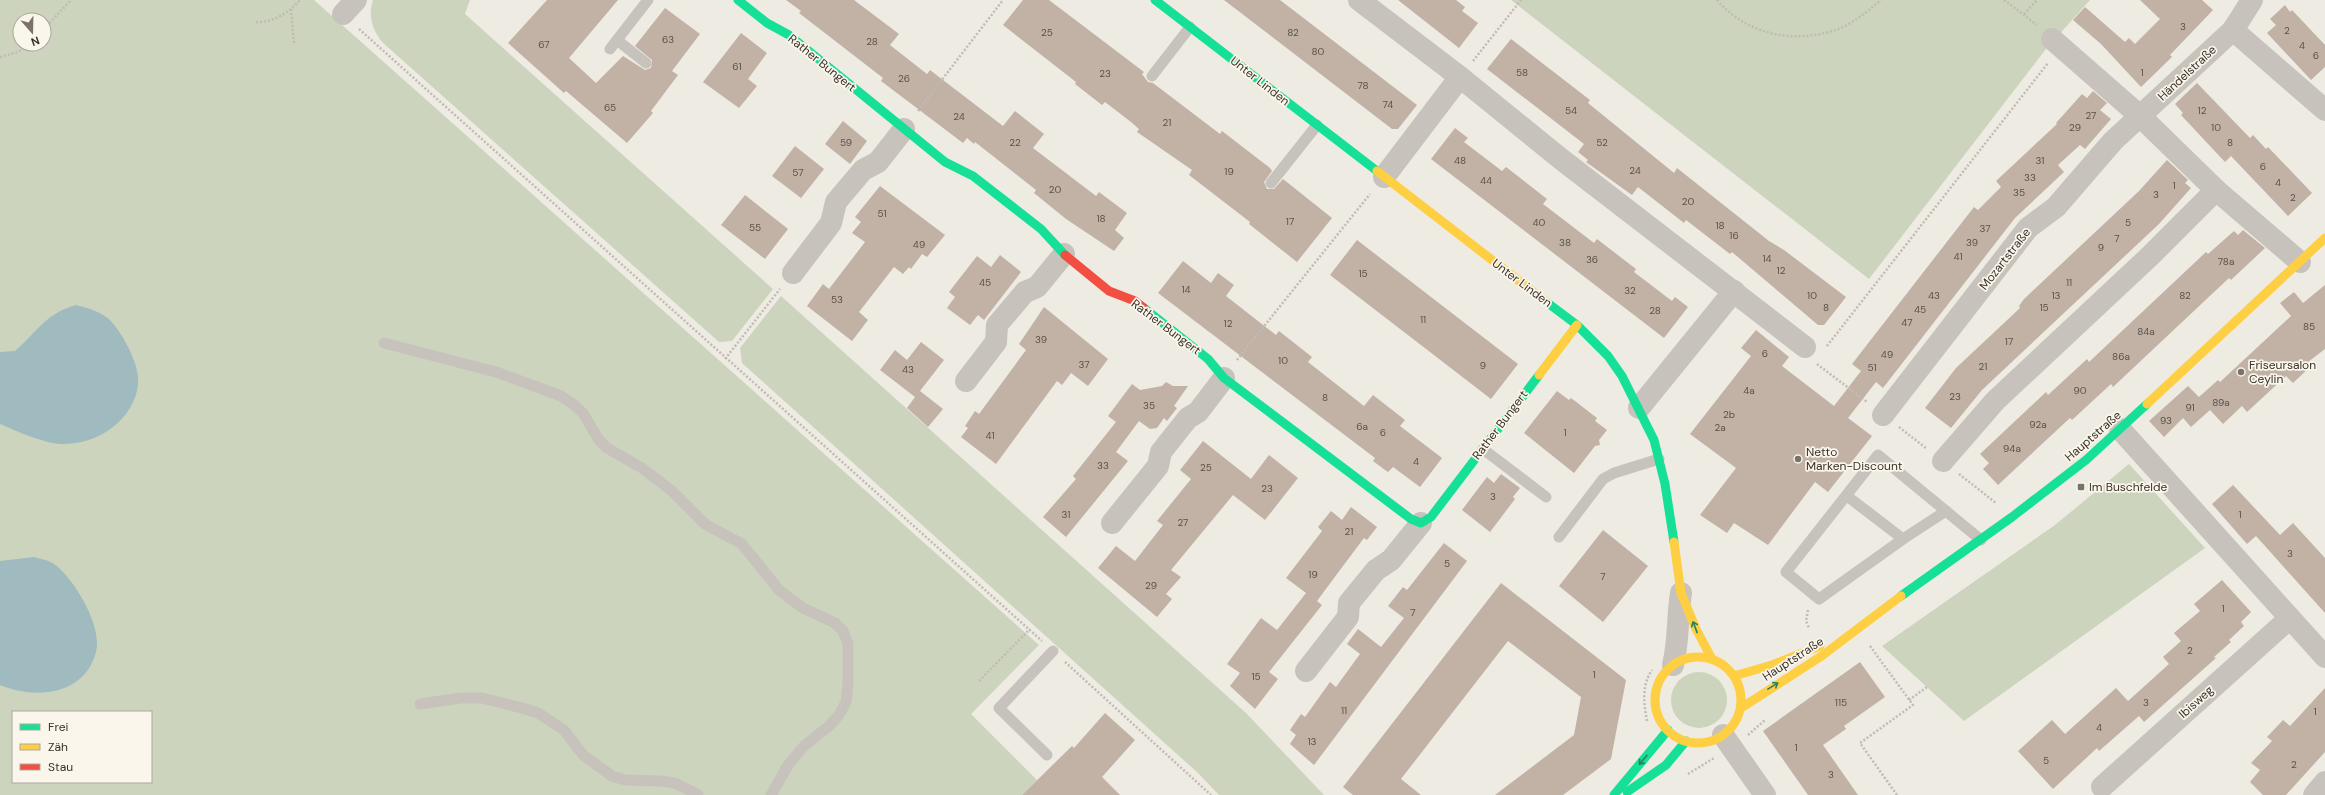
<svg xmlns="http://www.w3.org/2000/svg" width="2325" height="795" font-family="'DM Sans',sans-serif">
<style>
.green{fill:#ccd4bd;fill-rule:evenodd}
.water{fill:#9fbbbf}
.building{fill:#c1b2a5}
.lines{fill:none;stroke-linecap:round;stroke-linejoin:round}
.path{stroke:#c0bbb4;stroke-width:2.5;stroke-dasharray:2 2;stroke-linecap:butt}
.lane{stroke:#c7c3bc;stroke-width:11}
.street{stroke:#c7c3bc;stroke-width:22}
.fast{stroke:#16e098;stroke-width:9}
.slow{stroke:#ffcf43;stroke-width:9}
.jam{stroke:#f24e42;stroke-width:9}
.oneway{stroke:#29805c}
.poi-dot{fill:#78726b;stroke:#faf6eb;stroke-width:1.5}
.labels{text-anchor:middle;dominant-baseline:central;stroke-width:3.5;stroke-linejoin:round;paint-order:stroke}
.number-label{font-size:10px;fill:#5b5149}
.street-label{font-size:12px;fill:#39312a;stroke:#faf6eb}
.poi-label{font-size:12px;fill:#39312a;stroke:#faf6eb;text-anchor:start}
</style>
<rect width="100%" height="100%" fill="#eeebe3"/>
<!-- green -->
<g class="green">
<path d="M0,0H314L1039,645L971,714L1037,780L1022,795H0ZM20,20H44V44H20ZM13,712H151V782H13Z"/>
<path d="M373,0H470L465,14L773,289L732,341L719,342L382,42C372,29 368,16 373,0Z"/>
<path d="M1511,0H2090L2046,49L1869,279Z"/>
<path d="M781,296L1246,713L1324,795H1219L1198,773L742,363L740,348Z"/>
<path d="M2129,464L2205,548L1964,721L1882,646L2055,525Z"/>
<circle cx="1699" cy="700" r="28"/>
</g>
<!-- water -->
<g class="water">
<path d="M76,305C88,308 102,312 111,321C123,334 141,367 138,385C133,422 96,445 61,444C43,443 16,431 0,424V352L15,351C37,332 46,313 76,305Z"/>
<path d="M34,557C40,559 49,560 54,564C74,578 103,627 96,652C85,695 36,700 0,685V561Z"/>
</g>
<!-- building -->
<g class="building">
<path d="M547,0H618L569,58L596,83L623,56L645,70L651,68L652,60L635,46L665,8L700,34L672,71L678,75L651,111L653,113L627,143L566,91L564,93L508,43Z"/>
<path d="M786,0H854L899,34L890,45L927,74L930,70L1003,126L1015,111L1044,134L1033,148L1096,196L1099,192L1127,213L1115,230L1124,238L1114,251L1066,219L1034,193L1036,190L975,142L974,144L967,138L963,143L881,81L883,78L799,13L801,11Z"/>
<path d="M1023,0H1049L1144,72L1142,74L1148,82L1153,83L1220,134L1222,131L1270,168L1272,171L1264,182L1267,189H1274L1283,179L1332,218L1297,262L1249,224L1250,222L1189,175L1192,170L1137,132L1139,129L1131,122L1105,102L1102,105L1075,84L1076,82L1003,25Z"/>
<path d="M1224,0H1280L1417,105L1398,129H1392Z"/>
<path d="M1398,0H1456L1465,7L1462,11L1478,23L1459,48Z"/>
<path d="M2140,0H2202L2213,10L2170,55L2172,57L2141,87L2101,44L2073,20L2085,7L2125,42L2129,38L2135,44L2160,19Z"/>
<path d="M2285,5L2290,12L2292,10L2325,45V67L2311,80L2267,33L2276,25L2270,19Z"/>
<path d="M741,33L767,53L748,79L757,86L739,108L703,82Z"/>
<path d="M1511,39L1590,100L1588,103L1674,173L1677,168L1769,241L1784,250L1846,297L1824,325H1818L1732,252L1730,254L1686,220L1684,223L1638,187L1632,195L1586,162L1588,160L1578,152L1584,144L1487,69Z"/>
<path d="M2197,83L2250,138L2253,135L2266,149L2268,147L2312,193L2288,216L2231,156L2225,162L2181,115L2183,113L2175,104Z"/>
<path d="M2093,91L2107,103L2100,110L2111,119L2085,149L2080,145L2058,165L2064,172L2015,218L1883,388L1876,382L1848,418L1872,436L1828,492L1815,482L1768,545L1734,523L1727,533L1700,515L1736,468L1690,434L1751,356L1741,348L1756,330L1789,357L1782,366L1834,406L1861,371L1852,364L1974,207L1978,210L2001,187L1996,181L2057,124L2056,123L2082,94L2087,98Z"/>
<path d="M843,121L867,141L850,164L825,144Z"/>
<path d="M1455,128L1468,138L1464,142L1502,171L1506,167L1547,199L1543,204L1594,243L1597,239L1636,269L1634,272L1672,301L1675,297L1688,307L1664,338L1431,159Z"/>
<path d="M795,146L824,169L801,198L772,176Z"/>
<path d="M2167,160L2188,180L2185,183L2191,188L2159,224L1982,390L1951,428L1925,408L1956,368L2020,308L2019,306L2024,299L2139,191Z"/>
<path d="M880,186L945,235L927,257L922,254L911,269L909,267L903,274L894,267L859,312L868,320L852,341L807,306L823,284L829,289L865,242L852,233L861,222L855,217Z"/>
<path d="M745,195L788,229L765,259L721,225Z"/>
<path d="M2243,230L2265,248L2231,280L2229,278L2113,387L2111,384L2072,420L2070,418L1998,485L1983,469L1989,463L1980,454L2046,392L2048,395L2087,359L2089,362L2206,252L2208,254L2234,231L2238,235Z"/>
<path d="M1357,240L1518,364L1491,399L1330,275Z"/>
<path d="M1000,255L1021,272L984,320L978,315L970,325L947,308L955,297L949,292L977,256L991,267Z"/>
<path d="M1183,261L1211,283L1218,273L1234,285L1226,296L1276,335L1279,331L1312,357L1308,362L1364,406L1373,395L1405,420L1400,426L1442,458L1420,487L1393,467L1388,472L1381,467L1373,461L1375,458L1158,293Z"/>
<path d="M2325,285V349L2308,362L2311,366L2293,383L2286,376L2247,412L2242,406L2223,424L2210,410L2191,427L2183,418L2164,437L2149,421L2188,386L2199,397L2218,380L2220,382L2291,316L2280,303L2294,292L2303,303Z"/>
<path d="M1044,307L1108,359L1088,386L1071,373L1062,385L1057,381L996,464L961,437L968,428L965,426L975,411L979,414L1026,350L1019,344Z"/>
<path d="M921,342L944,360L920,391L943,409L928,427L907,408L915,397L880,370L895,350L907,360Z"/>
<path d="M1166,382L1173,386H1188L1174,406L1177,408L1167,421L1164,418L1157,428L1150,429L1139,421L1116,452L1128,461L1066,537L1043,517L1076,479L1073,476L1116,422L1108,416L1132,384L1140,390L1162,386Z"/>
<path d="M1557,391L1569,400L1571,398L1597,418L1595,421L1607,430L1599,440L1600,445L1595,446L1574,473L1524,433Z"/>
<path d="M1203,441L1251,479L1269,455L1298,478L1265,520L1233,495L1171,570L1181,577L1166,594L1172,599L1157,617L1098,568L1116,546L1135,561L1163,525L1157,521L1191,479L1180,470Z"/>
<path d="M1501,474L1520,488L1513,497L1515,499L1490,532L1462,510L1487,477L1494,483Z"/>
<path d="M2233,485L2280,535L2293,523L2325,558V613L2256,536L2247,544L2212,504Z"/>
<path d="M1351,507L1377,527L1367,540L1364,538L1340,570L1317,601L1322,605L1269,672L1278,679L1255,709L1230,686L1240,673L1227,664L1261,618L1277,630L1306,593L1286,578L1322,531L1318,527L1331,511L1342,520Z"/>
<path d="M1603,530L1648,566L1603,622L1559,586Z"/>
<path d="M1444,543L1467,561L1314,765L1290,744L1296,735L1290,730L1301,714L1305,717L1330,682L1336,687L1360,654L1347,644L1358,629L1381,647L1404,618L1388,606L1403,587L1407,590Z"/>
<path d="M2222,580L2251,612L2241,622L2244,626L2229,640L2231,642L2214,657L2216,658L2144,722L2139,716L2099,751L2097,748L2053,789L2018,751L2052,720L2065,734L2116,688L2128,701L2169,664L2163,657L2181,641L2174,633L2200,611L2194,604Z"/>
<path d="M1501,583L1626,680L1611,759L1563,795H1495L1574,735L1581,697L1508,641L1401,779L1421,795H1353L1343,787Z"/>
<path d="M1860,662L1885,697L1844,726L1846,729L1823,745L1858,795H1808L1763,731Z"/>
<path d="M2325,688V752L2286,795H2263L2250,782L2260,770L2251,763L2272,741L2267,737L2283,720L2290,726Z"/>
<path d="M1105,713L1135,740L1102,777L1120,795H1022L1072,746L1074,748Z"/>
</g>
<g class="lines">
<!-- path -->
<g class="path">
<path d="M1717,0C1748,36 1797,45 1841,28C1856,21 1869,10 1881,0"/>
<path d="M2004,0L2037,25"/>
<path d="M291,9L294,44"/>
<path d="M2024,14L2037,0"/>
<path d="M256,22C275,22 288,13 300,0"/>
<path d="M44,29L71,0"/>
<path d="M359,29L1042,641"/>
<path d="M0,57L18,52L29,44"/>
<path d="M1473,61L1521,0"/>
<path d="M918,111L1003,0"/>
<path d="M1827,346L2048,63"/>
<path d="M725,359L780,289"/>
<path d="M1237,360L1370,194"/>
<path d="M1817,364L1867,402"/>
<path d="M1899,427L1927,449"/>
<path d="M1959,474L1996,503"/>
<path d="M1808,610L1806,621L1809,628"/>
<path d="M1870,646L1913,705L1860,743L1897,795"/>
<path d="M1065,662L1211,795"/>
<path d="M979,681L1030,629"/>
<path d="M1909,700L1927,687"/>
<path d="M1647,721C1644,704 1641,686 1652,670"/>
<path d="M1748,735L1765,720"/>
<path d="M1688,774L1714,758"/>
</g>
<!-- lane -->
<g class="lane">
<path d="M617,40L646,63"/>
<path d="M610,49L648,0"/>
<path d="M1152,76L1190,27"/>
<path d="M1271,183L1317,125"/>
<path d="M384,343L496,372L561,396L573,404L583,413L599,440L607,448L642,468L672,491L705,524L742,544L779,590L803,608L835,623L843,631L848,644V683L846,702L839,715L829,726L804,746L788,765L771,795"/>
<path d="M1483,449L1546,497"/>
<path d="M1847,496L1903,539L1819,599L1786,572L1878,455L1981,540"/>
<path d="M1559,537L1603,479L1614,473L1659,459"/>
<path d="M1903,539L1946,511"/>
<path d="M420,704L461,698H482L522,708L538,713L564,730L583,755L612,776L625,780L661,781L675,783L698,795"/>
<path d="M1047,755L999,708L1053,651"/>
</g>
<!-- street -->
<g class="street">
<path d="M1359,0L1460,77L1561,159L1805,347"/>
<path d="M343,14L356,0"/>
<path d="M2233,30L2325,110"/>
<path d="M2052,39L2140,116L2216,190L2300,262"/>
<path d="M1384,177L1460,77"/>
<path d="M793,273L831,223L836,202L863,170L878,162L904,129"/>
<path d="M966,381L996,342L997,325L1025,292L1037,287L1064,254"/>
<path d="M1639,408L1734,291"/>
<path d="M1883,415L2028,228L2056,207L2113,141L2233,30L2252,0"/>
<path d="M2120,429L2325,657"/>
<path d="M1943,461L1995,401L2149,257L2216,190"/>
<path d="M1112,523L1158,466L1161,452L1188,418L1198,412L1224,378"/>
<path d="M1673,665C1679,641 1677,617 1681,593"/>
<path d="M1306,671L1348,617L1349,603L1376,570L1391,560L1421,523"/>
<path d="M1723,735L1765,795"/>
<path d="M2102,787L2290,618"/>
<path d="M2314,795L2325,782"/>
</g>
<!-- fast -->
<g class="fast">
<path d="M738,0L767,23L789,35L945,162L973,176L1041,229L1065,255"/>
<path d="M1155,0L1377,171"/>
<path d="M1545,301L1577,325L1608,356L1622,376L1654,440L1665,484L1674,542"/>
<path d="M1144,308L1208,359L1224,378L1411,519L1421,523L1431,517L1539,375"/>
<path d="M1901,596L2012,517L2086,460L2147,404"/>
<path d="M1627,792L1666,765L1686,741"/>
<path d="M1614,795L1668,730"/>
</g>
<!-- slow -->
<g class="slow">
<path d="M1377,171L1545,301"/>
<path d="M1539,375L1577,325"/>
<path d="M2147,404L2325,238"/>
<path d="M1674,542L1681,593L1696,629L1712,659"/>
<circle cx="1698" cy="700" r="43"/>
<path d="M1734,676L1772,665L1820,646"/>
<path d="M1741,708L1823,655L1901,596"/>
</g>
<!-- jam -->
<path class="jam" d="M1065,255L1109,291L1135,301L1144,308"/>
</g>
<!-- one-way arrows -->
<defs><path id="oneway-shaft" d="M-6 0H5M1.5-3L5.5 0L1.5 3" fill="none" stroke-width="1.6" stroke-linecap="round" stroke-linejoin="round"/></defs>
<g class="oneway">
<use href="#oneway-shaft" transform="translate(1695 627) rotate(-111)"/>
<use href="#oneway-shaft" transform="translate(1773 686) rotate(-31)"/>
<use href="#oneway-shaft" transform="translate(1643 760) rotate(130)"/>
</g>
<!-- markers -->
<g class="poi-dot">
<circle cx="2241" cy="372" r="4"/>
<circle cx="1798" cy="459" r="4"/>
<rect x="2077" y="483" width="8" height="8" rx="2"/>
</g>
<g class="labels">
<!-- number labels -->
<g class="number-label">
<text x="2183" y="26">3</text>
<text x="2287" y="30">2</text>
<text x="1047" y="32">25</text>
<text x="1293" y="32">82</text>
<text x="668" y="39">63</text>
<text x="872" y="41">28</text>
<text x="544" y="44">67</text>
<text x="2302" y="45">4</text>
<text x="1318" y="51">80</text>
<text x="2316" y="55">6</text>
<text x="737" y="66">61</text>
<text x="1522" y="72">58</text>
<text x="2142" y="72">1</text>
<text x="1105" y="73">23</text>
<text x="904" y="78">26</text>
<text x="1363" y="85">78</text>
<text x="1388" y="104">74</text>
<text x="610" y="107">65</text>
<text x="1571" y="110">54</text>
<text x="2202" y="110">12</text>
<text x="2091" y="115">27</text>
<text x="959" y="116">24</text>
<text x="1167" y="122">21</text>
<text x="2075" y="127">29</text>
<text x="2216" y="127">10</text>
<text x="846" y="142">59</text>
<text x="1015" y="142">22</text>
<text x="1602" y="142">52</text>
<text x="2230" y="142">8</text>
<text x="1460" y="160">48</text>
<text x="2040" y="160">31</text>
<text x="2263" y="166">6</text>
<text x="1635" y="170">24</text>
<text x="1229" y="171">19</text>
<text x="798" y="172">57</text>
<text x="2030" y="177">33</text>
<text x="1486" y="180">44</text>
<text x="2278" y="182">4</text>
<text x="2174" y="185">1</text>
<text x="1055" y="189">20</text>
<text x="2019" y="192">35</text>
<text x="2156" y="194">3</text>
<text x="2293" y="197">2</text>
<text x="1688" y="201">20</text>
<text x="882" y="213">51</text>
<text x="1101" y="218">18</text>
<text x="1290" y="221">17</text>
<text x="1539" y="222">40</text>
<text x="2128" y="222">5</text>
<text x="1720" y="225">18</text>
<text x="755" y="227">55</text>
<text x="1985" y="228">37</text>
<text x="1734" y="235">16</text>
<text x="2117" y="238">7</text>
<text x="1565" y="242">38</text>
<text x="1972" y="242">39</text>
<text x="919" y="244">49</text>
<text x="2101" y="247">9</text>
<text x="1958" y="256">41</text>
<text x="1767" y="258">14</text>
<text x="1592" y="259">36</text>
<text x="2226" y="261">78a</text>
<text x="1781" y="270">12</text>
<text x="1363" y="273">15</text>
<text x="985" y="282">45</text>
<text x="2069" y="282">11</text>
<text x="1186" y="289">14</text>
<text x="1630" y="290">32</text>
<text x="1812" y="295">10</text>
<text x="1934" y="295">43</text>
<text x="2056" y="295">13</text>
<text x="2185" y="295">82</text>
<text x="837" y="299">53</text>
<text x="1826" y="307">8</text>
<text x="2044" y="307">15</text>
<text x="1920" y="309">45</text>
<text x="1655" y="310">28</text>
<text x="1423" y="319">11</text>
<text x="1907" y="322">47</text>
<text x="1228" y="323">12</text>
<text x="2309" y="326">85</text>
<text x="2146" y="331">84a</text>
<text x="1041" y="339">39</text>
<text x="2009" y="341">17</text>
<text x="1765" y="353">6</text>
<text x="1887" y="354">49</text>
<text x="2121" y="356">86a</text>
<text x="1283" y="360">10</text>
<text x="1084" y="364">37</text>
<text x="1483" y="365">9</text>
<text x="1983" y="366">21</text>
<text x="1872" y="367">51</text>
<text x="908" y="369">43</text>
<text x="1749" y="390">4a</text>
<text x="2080" y="390">90</text>
<text x="1955" y="396">23</text>
<text x="1325" y="397">8</text>
<text x="2221" y="402">89a</text>
<text x="1149" y="405">35</text>
<text x="2190" y="407">91</text>
<text x="1729" y="414">2b</text>
<text x="2166" y="420">93</text>
<text x="2038" y="424">92a</text>
<text x="1362" y="426">6a</text>
<text x="1720" y="427">2a</text>
<text x="1383" y="432">6</text>
<text x="1565" y="432">1</text>
<text x="990" y="435">41</text>
<text x="2012" y="448">94a</text>
<text x="1416" y="461">4</text>
<text x="1103" y="465">33</text>
<text x="1206" y="467">25</text>
<text x="1267" y="488">23</text>
<text x="1493" y="496">3</text>
<text x="1066" y="514">31</text>
<text x="2240" y="514">1</text>
<text x="1183" y="522">27</text>
<text x="1349" y="531">21</text>
<text x="2290" y="553">3</text>
<text x="1447" y="563">5</text>
<text x="1313" y="574">19</text>
<text x="1603" y="576">7</text>
<text x="1151" y="585">29</text>
<text x="2223" y="608">1</text>
<text x="1413" y="612">7</text>
<text x="2190" y="650">2</text>
<text x="1594" y="674">1</text>
<text x="1256" y="676">15</text>
<text x="1841" y="702">115</text>
<text x="2146" y="702">3</text>
<text x="1344" y="710">11</text>
<text x="2315" y="711">1</text>
<text x="2099" y="727">4</text>
<text x="1312" y="741">13</text>
<text x="1796" y="747">1</text>
<text x="2046" y="760">5</text>
<text x="2294" y="764">2</text>
<text x="1831" y="774">3</text>
</g>
<!-- street labels -->
<g class="street-label">
<text transform="translate(822 63) rotate(39)">Rather Bungert</text>
<text transform="translate(2187 73) rotate(-43)">Händelstraße</text>
<text transform="translate(1260 81) rotate(38)">Unter Linden</text>
<text transform="translate(2005 259) rotate(-52)">Mozartstraße</text>
<text transform="translate(1522 283) rotate(37)">Unter Linden</text>
<text transform="translate(1166 327) rotate(37)">Rather Bungert</text>
<text transform="translate(1500 425) rotate(-53)">Rather Bungert</text>
<text transform="translate(2093 436) rotate(-41)">Hauptstraße</text>
<text transform="translate(1793 659) rotate(-33)">Hauptstraße</text>
<text transform="translate(2196 702) rotate(-42)">Ibisweg</text>
</g>
<!-- poi labels -->
<g class="poi-label">
<text x="2249" y="365">Friseursalon<tspan x="2249" dy="14">Ceylin</tspan></text>
<text x="1806" y="452">Netto<tspan x="1806" dy="14">Marken-Discount</tspan></text>
<text x="2089" y="487">Im Buschfelde</text>
</g>
</g>
<!-- legend -->
<rect x="12" y="711" width="140" height="72" fill="#faf6eb" stroke="#ada79e"/>
<rect x="20" y="724" width="20" height="6" fill="#16e098" stroke="#ada79e"/>
<text x="48" y="731" font-size="12" fill="#39312a">Frei</text>
<rect x="20" y="744" width="20" height="6" fill="#ffcf43" stroke="#ada79e"/>
<text x="48" y="751" font-size="12" fill="#39312a">Zäh</text>
<rect x="20" y="764" width="20" height="6" fill="#f24e42" stroke="#ada79e"/>
<text x="48" y="771" font-size="12" fill="#39312a">Stau</text>
<!-- north arrow -->
<g transform="translate(32 32) rotate(160)"><circle r="19" fill="#faf6eb" stroke="#ada79e"/>
<path d="M0-3L7 15L0 10L-7 15Z" fill="#78726b"/>
<text y="-6" font-size="11" font-weight="bold" text-anchor="middle" fill="#39312a">N</text>
</g>
</svg>
